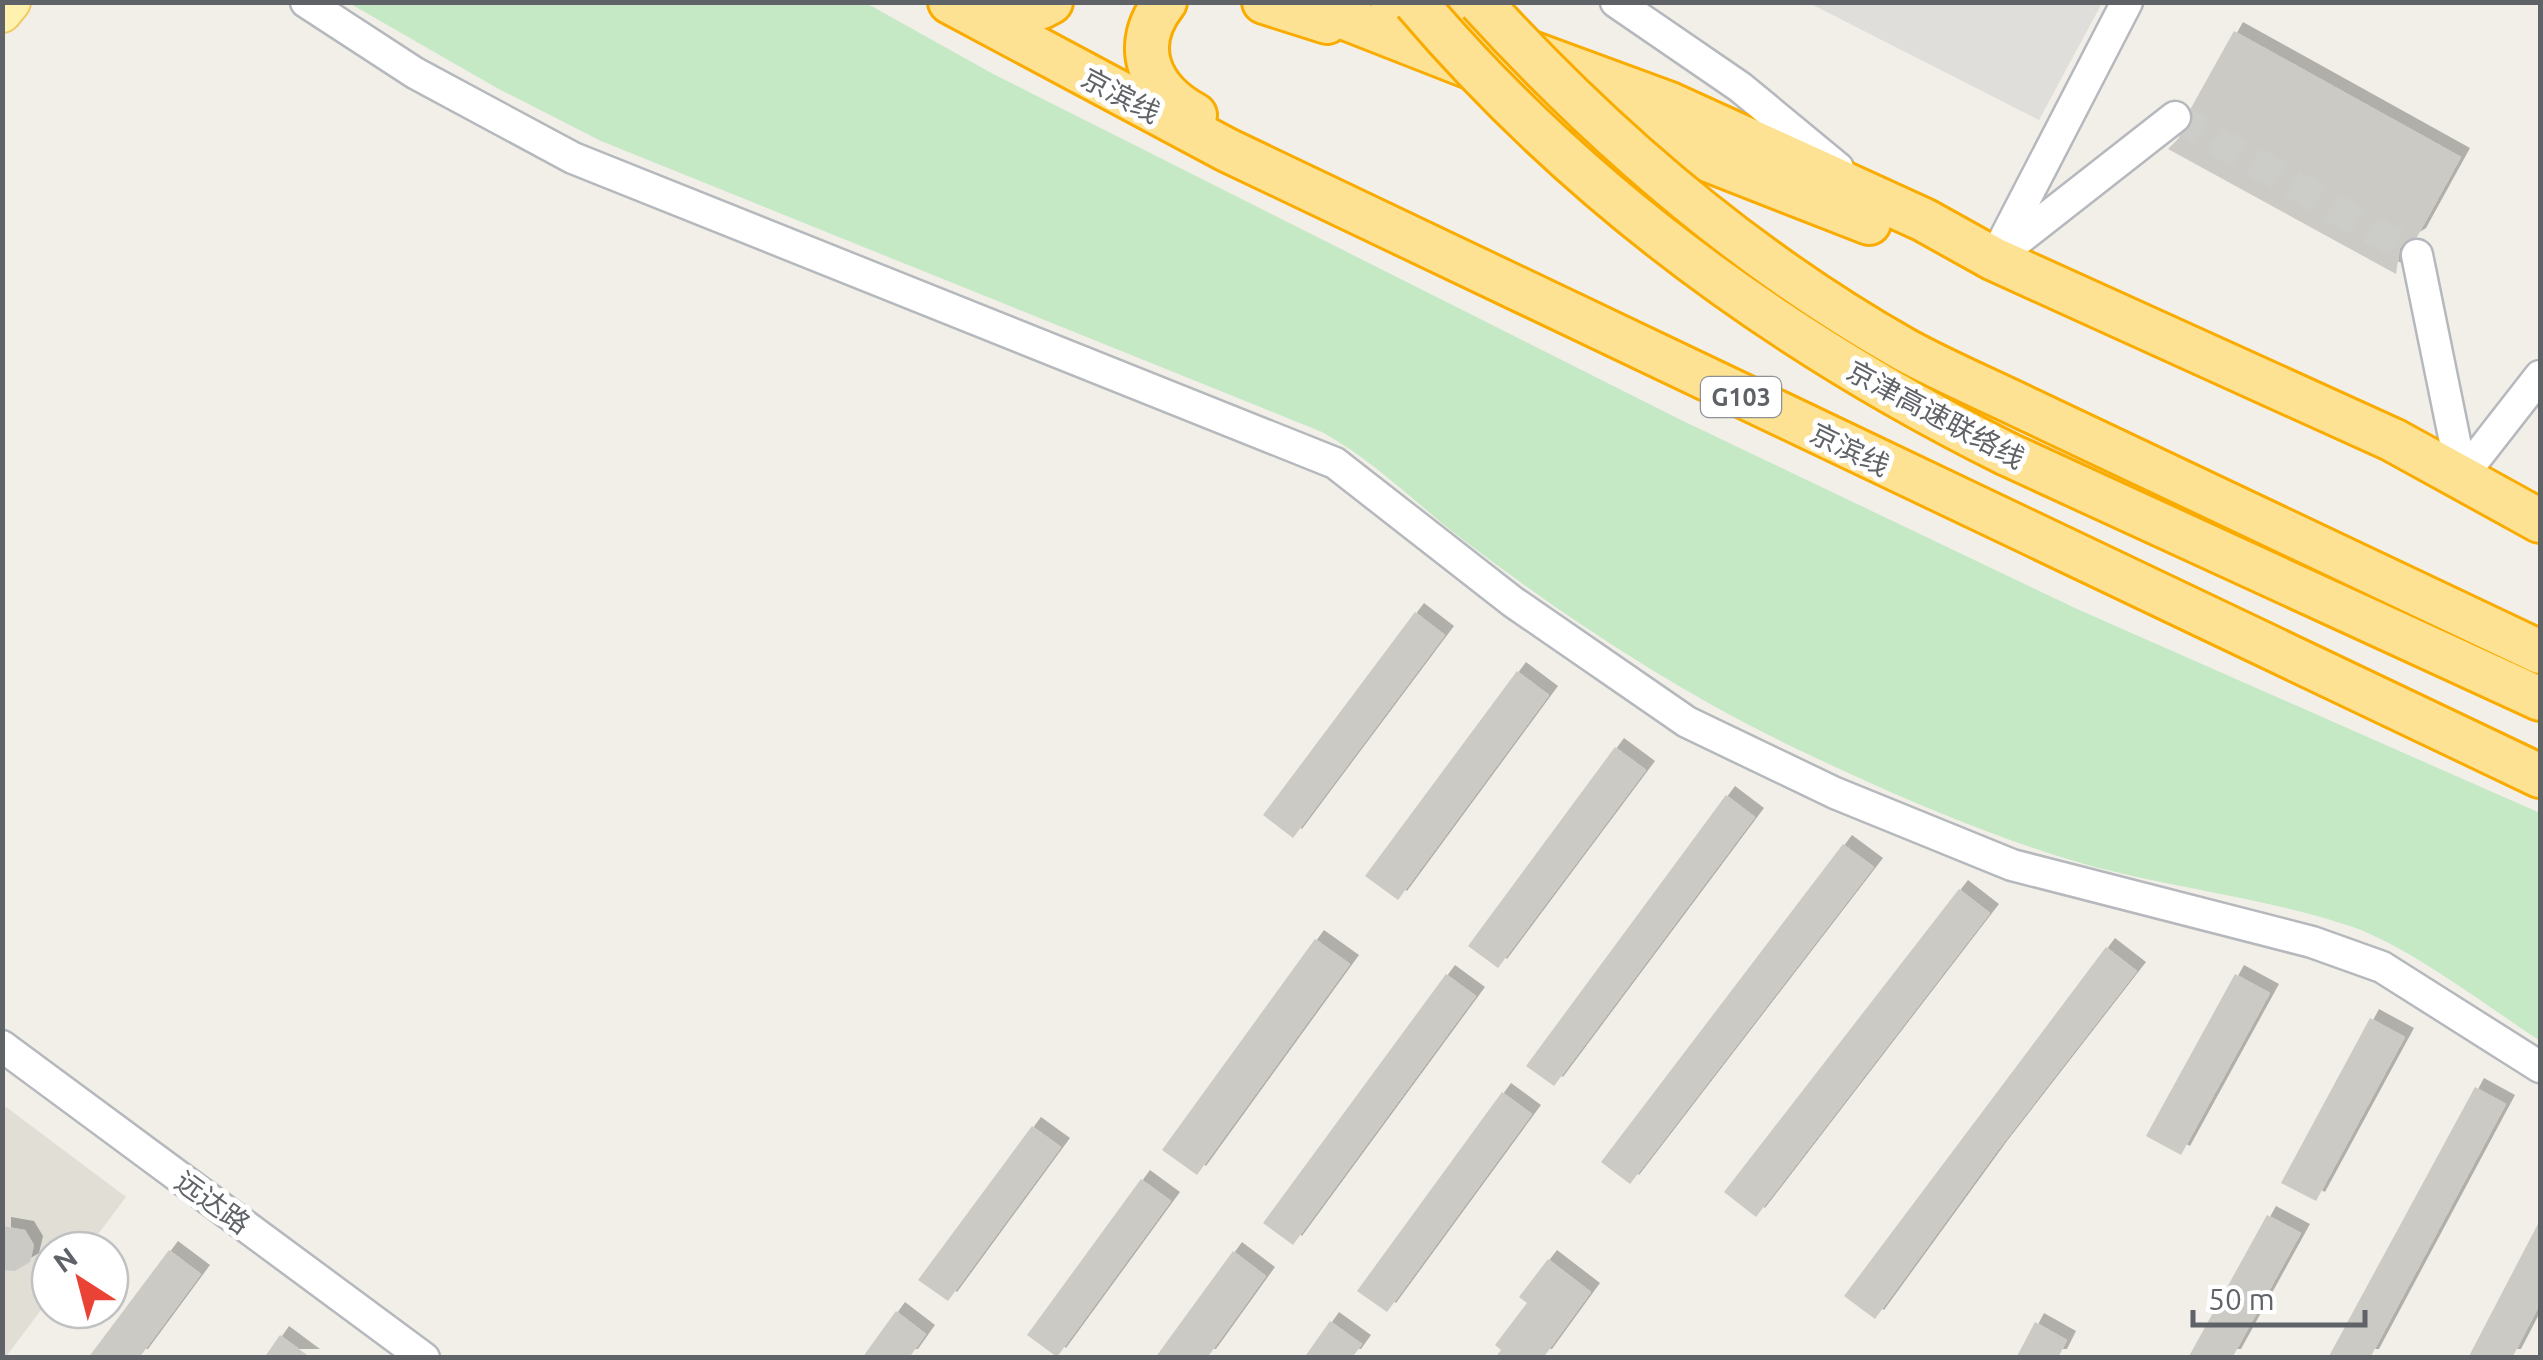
<svg xmlns="http://www.w3.org/2000/svg" width="2543" height="1360" font-family="Ubuntu,'Noto Sans SC',sans-serif">
<style>
.industrial{fill:#e0deda}
.education{fill:#e1ded6}
.green{fill:#c5e8c5}
.building{fill:#cccac5;filter:url(#shadow)}
.lines{fill:none;stroke-linecap:round;stroke-linejoin:round}
.minor-tunnel{stroke:#ccccc8;stroke-width:30;stroke-dasharray:30 15;stroke-linecap:butt}
.minor-casing{stroke:#b5b8bc;stroke-width:35}
.major-casing{stroke:#f2c960;stroke-width:42}
.highway-casing{stroke:#f9ab00;stroke-width:48}
.minor{stroke:#fff;stroke-width:30}
.major{stroke:#fff2af;stroke-width:38}
.highway{stroke:#fde293;stroke-width:42}
.highway-bridge-casing{stroke:#f9ab00;stroke-width:48;stroke-linecap:butt}
.highway-bridge{stroke:#fde293;stroke-width:42}
.labels{text-anchor:middle;dominant-baseline:central;stroke-width:10;stroke-linejoin:round;paint-order:stroke}
.shield{fill:#fff;stroke:#8f9295;stroke-width:2.5}
.shield-label{font-size:25px;font-weight:bold;fill:#5f6368}
.street-label{font-size:28px;fill:#5f6368;stroke:#fff}
</style>
<defs>
<filter id="shadow"><feDropShadow dx="9" dy="-9" stdDeviation="0" flood-color="#0004"/></filter>
</defs>
<rect width="100%" height="100%" fill="#f1efe8"/>
<!-- industrial -->
<path class="industrial" d="M1809,3H2102L2039,120Z"/>
<!-- education -->
<path class="education" d="M2,1104L126,1197L86,1250H50V1298L5,1358Z"/>
<!-- green -->
<path class="green" d="M349,3H866L995,75L1679,419L2077,609L2540,813V1041C2489,1007 2409,947 2353,927C2270,899 2180,889 2095,867C1994,839 1894,795 1799,750C1681,694 1570,621 1466,542C1417,505 1376,462 1322,432L601,141L497,88Z"/>
<!-- building -->
<g class="building">
<path d="M2234,31L2461,157L2417,237L2400,248L2396,274L2168,149L2192,125L2191,108Z"/>
<path d="M1415,612L1445,635L1293,838L1263,815Z"/>
<path d="M1517,671L1549,695L1398,900L1365,876Z"/>
<path d="M1615,747L1646,770L1498,968L1468,946Z"/>
<path d="M1726,795L1755,817L1554,1086L1526,1066Z"/>
<path d="M1843,844L1874,867L1630,1184L1601,1162Z"/>
<path d="M1959,889L1990,913L1756,1217L1724,1192Z"/>
<path d="M1315,939L1350,964L1197,1175L1162,1150Z"/>
<path d="M2106,947L2137,971L1998,1150L1875,1319L1844,1296Z"/>
<path d="M1446,974L1476,996L1293,1245L1263,1223Z"/>
<path d="M2235,974L2270,993L2181,1155L2146,1136Z"/>
<path d="M2370,1018L2405,1037L2316,1201L2281,1183Z"/>
<path d="M2475,1087L2506,1104L2370,1358H2328Z"/>
<path d="M1502,1092L1532,1114L1387,1312L1357,1291Z"/>
<path d="M1032,1126L1061,1147L948,1301L918,1280Z"/>
<path d="M1141,1179L1171,1201L1057,1357L1027,1335Z"/>
<path d="M2267,1215L2301,1233L2232,1358H2188Z"/>
<path d="M2540,1220V1304L2512,1358H2468Z"/>
<path d="M2,1226L25,1230L34,1245L30,1262L15,1271L2,1270Z"/>
<path d="M169,1250L201,1274L139,1358H88Z"/>
<path d="M1233,1251L1266,1276L1207,1358H1155Z"/>
<path d="M1548,1259L1591,1292L1543,1358H1495L1501,1350L1495,1345L1527,1303L1519,1297Z"/>
<path d="M896,1311L926,1334L909,1358H862Z"/>
<path d="M1330,1321L1362,1344L1352,1358H1304Z"/>
<path d="M2035,1322L2067,1340L2058,1358H2016Z"/>
<path d="M280,1335L311,1358H264Z"/>
</g>
<g class="lines">
<!-- minor-tunnel -->
<path class="minor-tunnel" d="M2175,117L2417,255"/>
<defs>
<g id="minor">
<path d="M306,2L415,73L573,158L1335,463L1513,602L1687,722L1835,793L2012,865L2312,942L2382,967L2540,1067"/>
<path d="M1616,2L1740,87L1838,168"/>
<path d="M2004,251L2175,117"/>
<path d="M2417,255L2462,476"/>
<path d="M1994,259L2127,2"/>
<path d="M2462,476L2540,376"/>
<path d="M2,1046L424,1358"/>
</g>
<path id="major" d="M2,13L11,2"/>
<g id="highway">
<path d="M950,2L1227,150L2540,776"/>
<path d="M977,2C1003,13 1025,18 1051,2"/>
<path d="M1165,2C1130,46 1149,90 1195,115"/>
<path d="M1264,2L1327,22"/>
<path d="M1304,2L1869,223"/>
<path d="M1392,2L1670,104L1924,220L1994,259L2393,440L2540,521"/>
<path d="M2029,410L2540,652"/>
<path d="M2007,454L2540,699"/>
</g>
</defs>
<!-- minor casing -->
<use href="#minor" class="minor-casing"/>
<!-- major casing -->
<use href="#major" class="major-casing"/>
<!-- highway casing -->
<use href="#highway" class="highway-casing"/>
<!-- minor -->
<use href="#minor" class="minor"/>
<!-- major -->
<use href="#major" class="major"/>
<!-- highway -->
<use href="#highway" class="highway"/>
<defs>
<g id="highway-bridge">
<path d="M1415,2C1579,195 1782,342 2007,454"/>
<path d="M1480,2C1603,137 1746,260 1905,350C1945,372 1988,390 2029,410"/>
</g>
</defs>
<!-- highway-bridge casing -->
<use href="#highway-bridge" class="highway-bridge-casing"/>
<!-- highway-bridge -->
<use href="#highway-bridge" class="highway-bridge"/>
</g>
<g class="labels">
<!-- shield labels -->
<rect class="shield" x="1701" y="377" width="80" height="40" rx="8"/>
<g class="shield-label">
<text x="1741" y="397">G103</text>
</g>
<!-- street labels -->
<g class="street-label">
<text transform="translate(1121 95) rotate(28)">京滨线</text>
<text transform="translate(1936 414) rotate(28)">京津高速联络线</text>
<text transform="translate(1850 449) rotate(26)">京滨线</text>
<text transform="translate(213 1202) rotate(36)">远达路</text>
</g>
</g>
<!-- border -->
<rect width="2543" height="1360" fill="none" stroke="#5f6368" stroke-width="10"/>
<!-- north arrow -->
<g transform="translate(80 1280) rotate(324)"><circle r="48" fill="#ffffff" stroke="#bfc1c3" stroke-width="2.5"/>
<path d="M0-8L18 38L0 25L-18 38Z" fill="#ea4335"/>
<text y="-15" font-size="28" font-weight="bold" text-anchor="middle" fill="#5f6368">N</text>
</g>
<!-- scale -->
<path d="M2193 1310v15h172v-15" fill="none" stroke="#5f6368" stroke-width="5"/>
<text x="2208" y="1310" font-size="30" fill="#5f6368" stroke="#ffffff" stroke-width="8" paint-order="stroke">50 m</text>
</svg>
